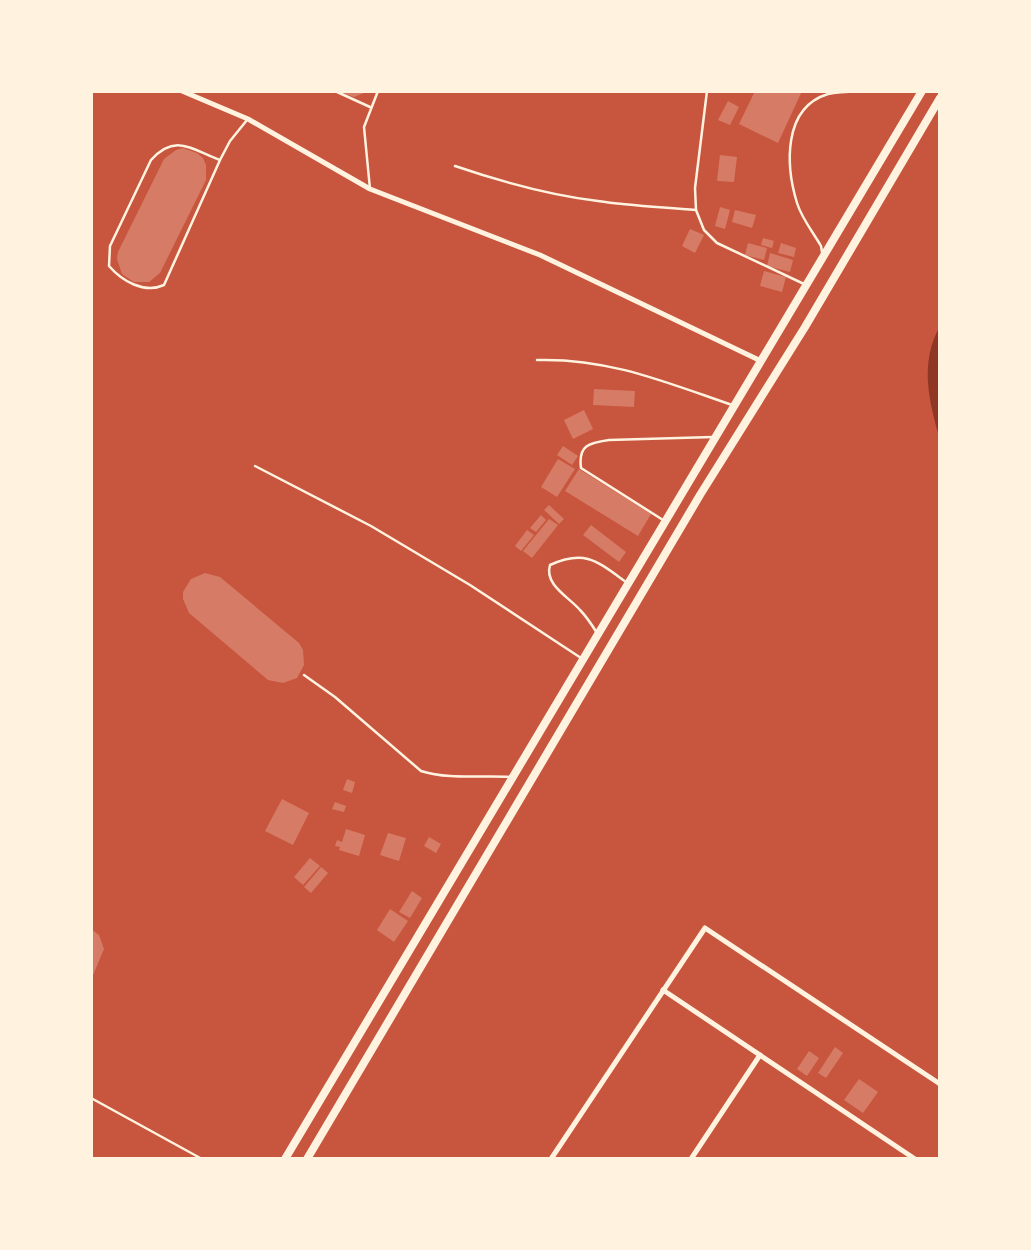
<svg xmlns="http://www.w3.org/2000/svg" width="1031" height="1250" font-family="Commissioner,sans-serif">
<style>
.water{fill:#8f3625}
.building{fill:#d67c66}
.lines{fill:none;stroke-linecap:round;stroke-linejoin:round}
.service{stroke:#fff3e0;stroke-width:2.5}
.minor{stroke:#fff3e0;stroke-width:5}
.trunk{stroke:#fff3e0;stroke-width:8}
</style>
<rect width="100%" height="100%" fill="#c8553d"/>
<!-- water -->
<path class="water" d="M940,326V440C929,402 919,363 940,326Z"/>
<!-- building -->
<g class="building">
<path d="M338,91H369L354,97Z"/>
<path d="M755,91H802L778,143L739,124Z"/>
<path d="M728,101L739,107L730,125L718,120Z"/>
<path d="M183,148L197,153L203,158L206,165V180L160,273L149,282H134L122,274L117,259L118,252L164,159L176,150Z"/>
<path d="M720,155L737,157L734,182L717,181Z"/>
<path d="M720,207L730,210L725,229L715,226Z"/>
<path d="M735,210L756,215L752,228L732,222Z"/>
<path d="M690,229L704,235L695,253L682,246Z"/>
<path d="M763,238L774,241L772,248L761,245Z"/>
<path d="M748,243L767,248L764,260L745,255Z"/>
<path d="M781,243L796,248L794,257L778,253Z"/>
<path d="M770,253L793,260L790,272L767,266Z"/>
<path d="M764,271L786,277L782,292L760,286Z"/>
<path d="M594,389L635,391L634,407L593,405Z"/>
<path d="M584,410L593,429L573,439L564,420Z"/>
<path d="M563,446L578,456L572,465L557,455Z"/>
<path d="M558,459L575,469L557,497L541,487Z"/>
<path d="M579,469L651,514L638,536L565,491Z"/>
<path d="M549,505L564,519L559,524L544,510Z"/>
<path d="M541,515L546,520L536,532L530,528Z"/>
<path d="M549,519L558,525L532,558L523,551Z"/>
<path d="M591,525L626,552L619,562L583,535Z"/>
<path d="M527,530L534,535L521,551L515,546Z"/>
<path d="M205,573L220,577L299,643L303,650L304,665L297,678L283,683L268,680L189,613L183,599V592L191,579Z"/>
<path d="M347,779L355,782L352,793L343,790Z"/>
<path d="M282,799L309,813L293,845L265,831Z"/>
<path d="M335,802L346,806L344,812L332,809Z"/>
<path d="M346,829L365,835L359,856L339,850L340,847L335,846L337,840L342,842Z"/>
<path d="M388,833L406,838L399,861L380,855Z"/>
<path d="M429,837L441,844L436,853L424,846Z"/>
<path d="M310,858L320,866L303,885L294,877Z"/>
<path d="M321,867L328,873L311,893L304,887Z"/>
<path d="M412,891L422,898L410,918L399,912Z"/>
<path d="M390,909L408,921L394,942L377,930Z"/>
<path d="M91,929L99,935L104,949L91,980Z"/>
<path d="M835,1047L843,1053L826,1078L818,1073Z"/>
<path d="M809,1051L819,1058L807,1076L797,1069Z"/>
<path d="M859,1079L878,1092L863,1113L844,1100Z"/>
</g>
<g class="lines">
<!-- service -->
<g class="service">
<path d="M335,91L370,107"/>
<path d="M707,91L695,188L696,210L704,230L717,243L804,284"/>
<path d="M220,160C191,149 175,133 151,160L110,246L109,266C122,281 144,294 164,285L220,160L230,141L247,120"/>
<path d="M455,166C502,182 549,195 598,201C630,206 663,207 696,210"/>
<path d="M370,189L364,127L378,91"/>
<path d="M822,252L821,246C813,232 802,219 797,203C786,167 782,108 828,94C846,89 874,93 893,91"/>
<path d="M537,360C609,358 665,382 732,405"/>
<path d="M255,466L371,526L470,585L581,658"/>
<path d="M663,520L581,468C578,445 589,443 609,440L713,437"/>
<path d="M597,633C592,625 587,617 580,610C569,597 544,585 550,565C585,549 597,561 626,582"/>
<path d="M304,675L335,697L421,771C449,780 482,775 511,777"/>
<path d="M91,1098L202,1159"/>
</g>
<!-- minor -->
<g class="minor">
<path d="M182,91L248,119L370,189L540,255L761,361"/>
<path d="M663,990L915,1159"/>
<path d="M551,1159L705,928L940,1084"/>
<path d="M691,1159L760,1055"/>
</g>
<!-- trunk -->
<g class="trunk">
<path d="M285,1159L922,91"/>
<path d="M307,1159L700,495L805,327L940,98"/>
</g>
</g>
<!-- border -->
<rect width="1031" height="1250" fill="none" stroke="#fff3e0" stroke-width="186"/>
</svg>
